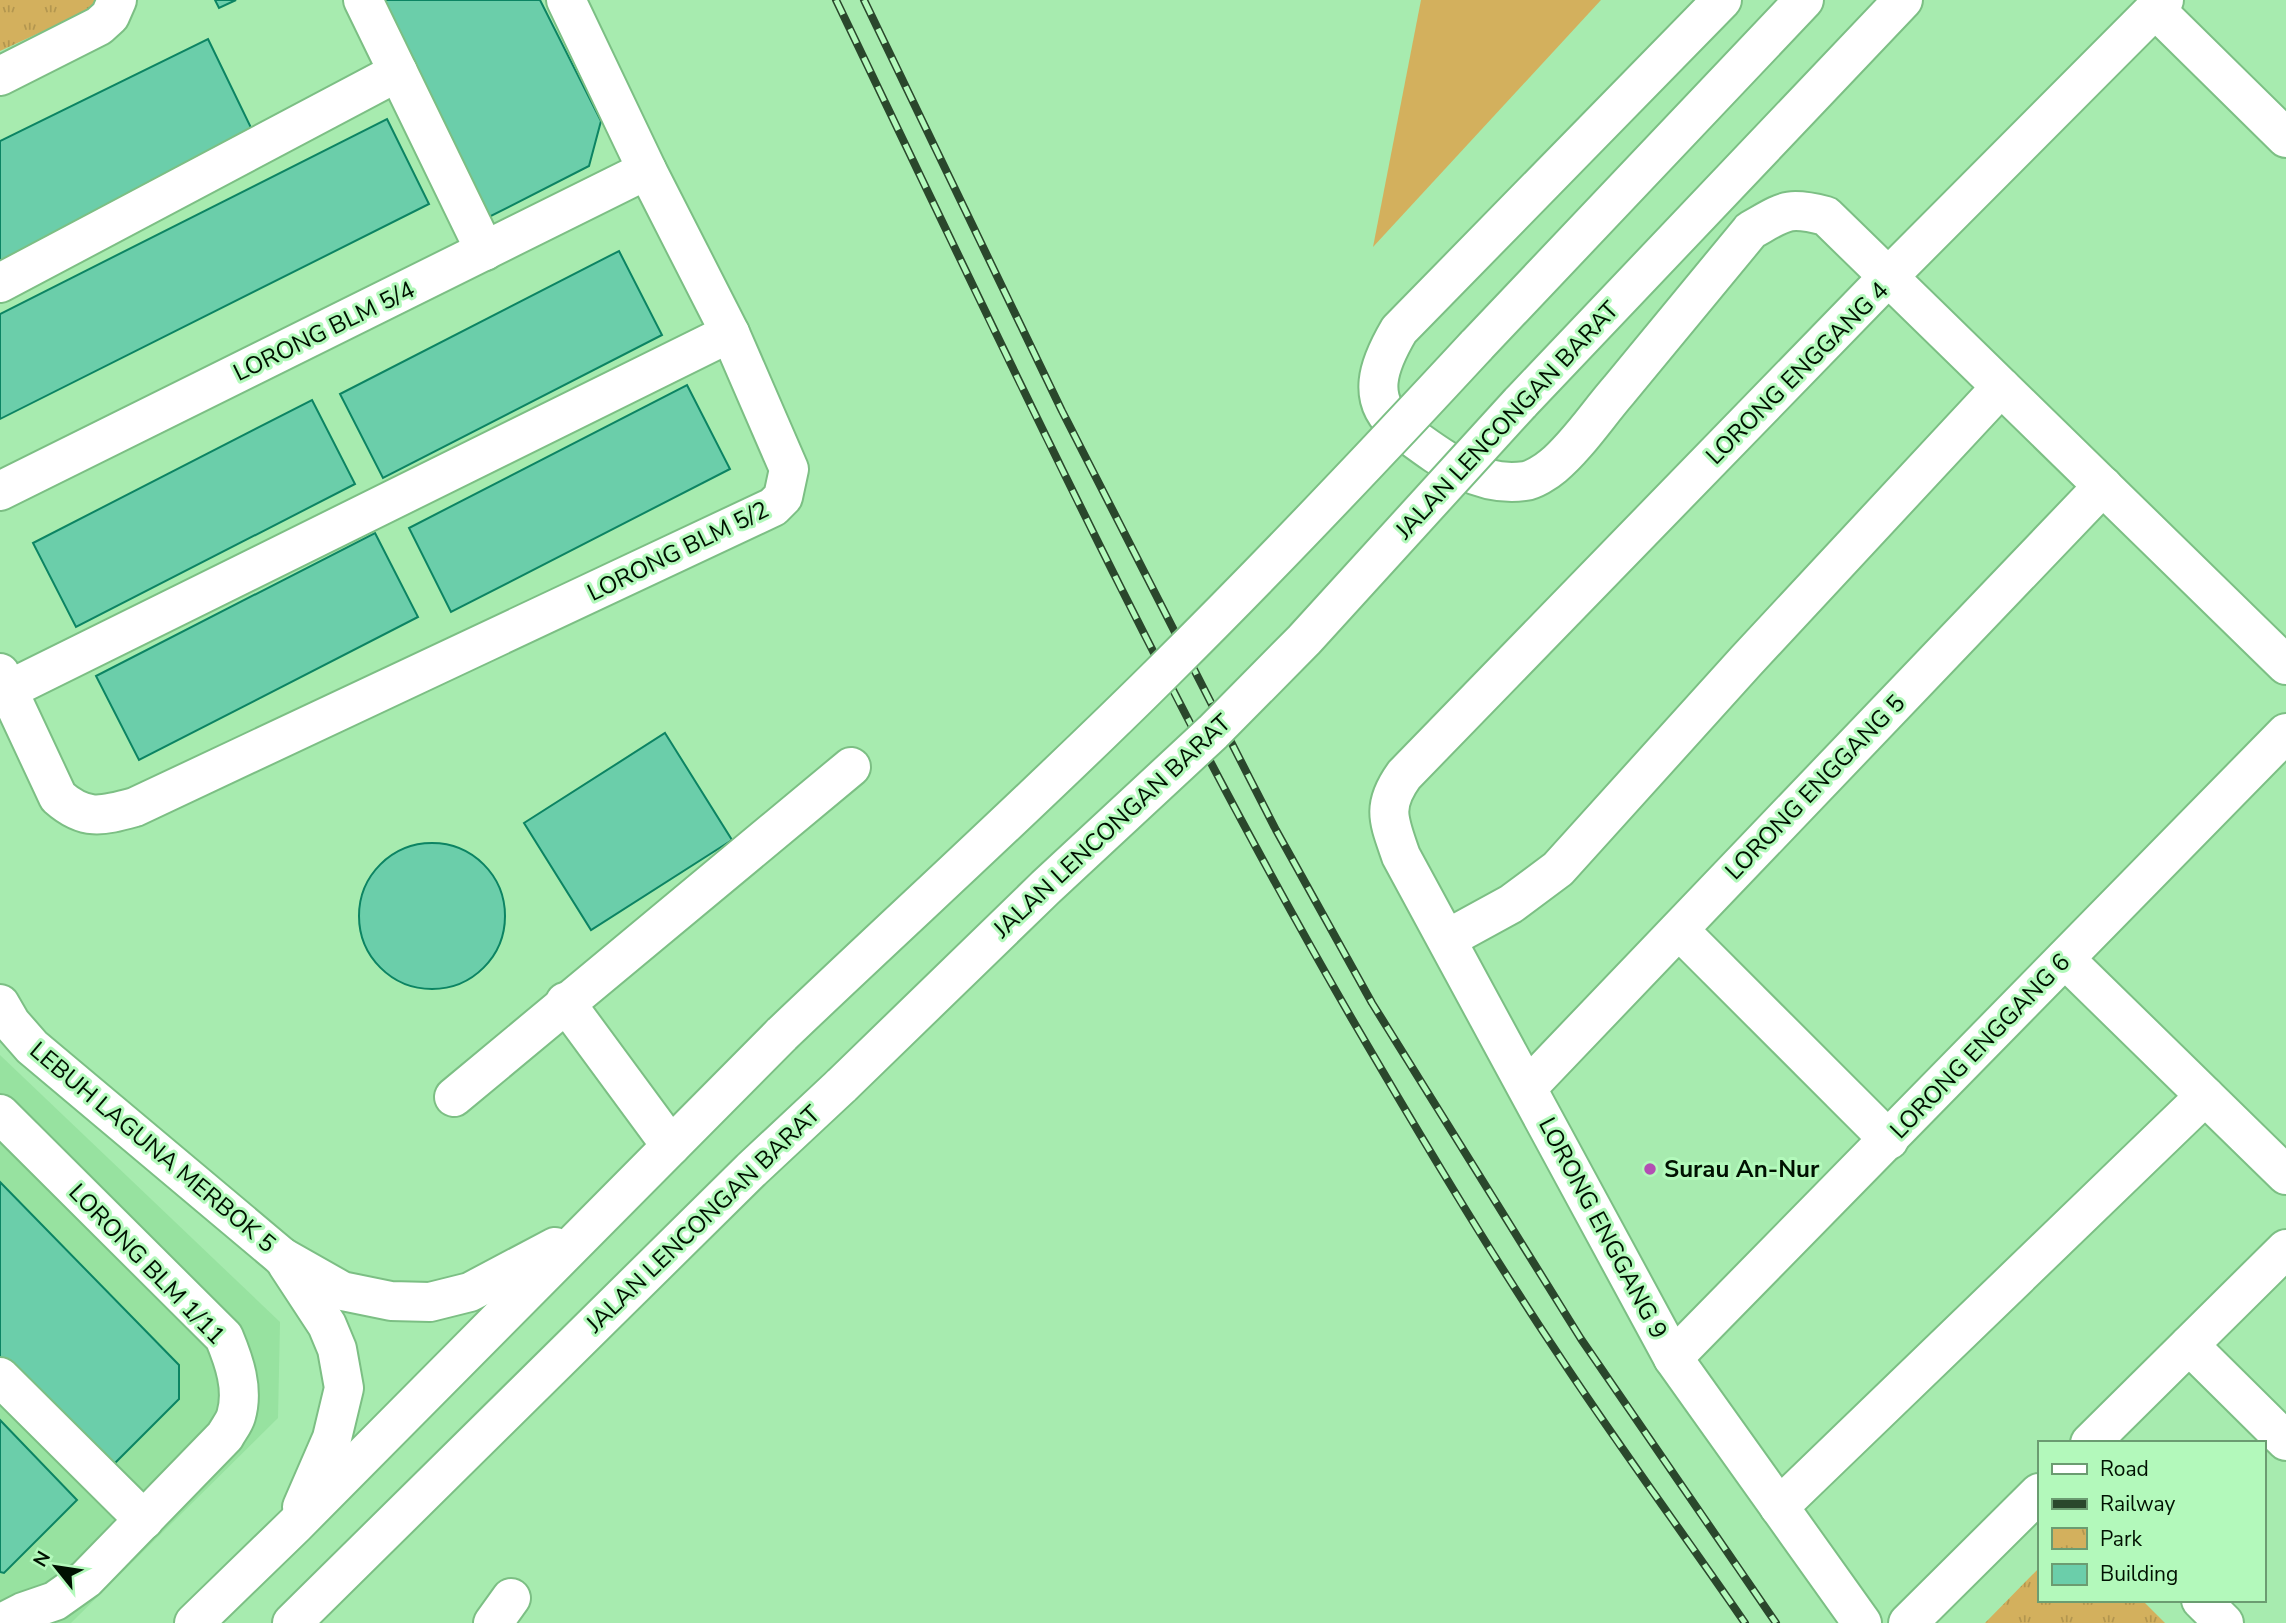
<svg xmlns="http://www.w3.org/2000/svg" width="2286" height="1623" font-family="'Nunito Sans',sans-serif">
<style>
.built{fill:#97e2a0}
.green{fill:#d3b05d}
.park{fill:url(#park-tufts)}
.building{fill:#6bceaa;stroke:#0c8463;stroke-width:2}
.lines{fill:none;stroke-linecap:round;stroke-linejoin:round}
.minor-casing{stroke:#7cbf84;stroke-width:42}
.highway-casing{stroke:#7cbf84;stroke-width:42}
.minor{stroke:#fff;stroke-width:38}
.highway{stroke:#fff;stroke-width:38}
.rail-casing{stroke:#2a472c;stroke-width:8}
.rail{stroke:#b3f9bb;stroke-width:5;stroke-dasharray:16;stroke-linecap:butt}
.highway-bridge-casing{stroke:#7cbf84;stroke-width:42;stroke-linecap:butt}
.highway-bridge{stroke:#fff;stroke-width:38}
.poi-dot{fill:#b34eb3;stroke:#b3f9bb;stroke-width:2.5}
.labels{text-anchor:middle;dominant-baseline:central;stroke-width:6;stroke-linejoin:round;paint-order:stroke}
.street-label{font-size:24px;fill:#001101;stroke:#b3f9bb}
.poi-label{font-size:24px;font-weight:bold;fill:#001101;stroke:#b3f9bb;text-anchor:start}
</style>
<defs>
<pattern id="park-tufts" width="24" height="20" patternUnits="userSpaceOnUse" patternTransform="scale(1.75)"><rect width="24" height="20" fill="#d3b05d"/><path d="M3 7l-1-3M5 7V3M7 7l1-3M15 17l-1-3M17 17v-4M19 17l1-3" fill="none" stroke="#b3964f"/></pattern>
</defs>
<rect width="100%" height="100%" fill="#a7ebaf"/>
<!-- built -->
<path class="built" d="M0,1055L280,1322L278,1418L71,1623H0Z"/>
<!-- green -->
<path class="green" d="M1422,0H1601L1373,247L1421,0Z"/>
<!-- park -->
<g class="park">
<path d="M0,0H100L102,4L0,51Z"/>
<path d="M2039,1568V1600H2142L2165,1623H1985Z"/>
</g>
<!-- building -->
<g class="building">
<path d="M215,0H236L219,8Z"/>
<path d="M376,0H540L601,121L589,166L485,219Z"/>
<path d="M208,39L256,138L0,262V141Z"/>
<path d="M387,119L429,204L0,419V314Z"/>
<path d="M619,251L662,335L383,478L340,394Z"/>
<path d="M687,385L730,469L451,612L409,528Z"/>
<path d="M312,400L355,484L76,627L33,543Z"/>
<path d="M375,533L418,617L139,760L96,676Z"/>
<path d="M665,733L732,840L591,930L524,823Z"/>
<circle cx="432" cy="916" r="73"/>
<path d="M0,1182L179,1365V1399L105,1473L0,1365Z"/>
<path d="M0,1420L77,1500L4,1573L0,1572Z"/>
</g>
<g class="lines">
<defs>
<g id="minor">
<path d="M363,0L485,251"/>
<path d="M1722,0L1399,330C1379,364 1364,400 1401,429C1438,456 1476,488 1525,481C1533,480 1546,472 1553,466C1577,446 1598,414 1619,390C1663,336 1707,283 1751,230C1785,211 1787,206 1826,216L2286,665"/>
<path d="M2155,9L2286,138"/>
<path d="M0,76L99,26L110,16L117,0"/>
<path d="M0,283L398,72"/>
<path d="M0,491L647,170"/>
<path d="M0,673L58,797C85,821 102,816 135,807L773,507L783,497L789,469L730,333L647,170L566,0"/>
<path d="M8,690L730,333"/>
<path d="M1679,930L1889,1140"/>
<path d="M1447,939L1511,904L1558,869L1746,661L2001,387"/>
<path d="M2065,959L2286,1175"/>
<path d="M565,1002L671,1146"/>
<path d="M0,1004L11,1023L32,1047L282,1257"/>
<path d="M1528,1087L2103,486"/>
<path d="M454,1097L851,767"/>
<path d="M0,1114L224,1337C234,1361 244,1389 236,1416C234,1423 228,1430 225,1436L86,1579L55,1601L23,1612L2,1623"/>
<path d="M2189,1345L2286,1441"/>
<path d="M1673,1358L2286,733"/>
<path d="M0,1377L144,1520"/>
<path d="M2090,1443L2286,1249"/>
<path d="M1779,1507L2205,1096"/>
<path d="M2201,1600L2224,1623"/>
<path d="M493,1623L511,1598"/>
<path d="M1862,1623L1673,1358L1401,856C1389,821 1381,807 1404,775L1888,277L2164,0"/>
<path d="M1908,1623L2039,1493"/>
</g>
<g id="highway">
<path d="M1476,346L1804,0"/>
<path d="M1520,403L1903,0"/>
<path d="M282,1257L342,1291L391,1301L430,1302L470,1292L555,1247"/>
<path d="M287,1264L327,1325L337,1349L344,1388L332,1438L302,1507"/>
<path d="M194,1623L295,1525L782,1034"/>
<path d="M292,1623L751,1170L842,1085"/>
</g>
</defs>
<!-- minor casing -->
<use href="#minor" class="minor-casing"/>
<!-- highway casing -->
<use href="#highway" class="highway-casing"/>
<!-- minor -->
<use href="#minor" class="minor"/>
<!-- highway -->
<use href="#highway" class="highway"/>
<defs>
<g id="rail">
<path d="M836,0C1001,343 1161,689 1352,1019C1418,1132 1485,1245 1558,1354C1618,1445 1683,1533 1745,1623"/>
<path d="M864,0L1062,411L1276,830L1372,1003L1581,1339L1776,1623"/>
</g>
</defs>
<!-- rail casing -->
<use href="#rail" class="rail-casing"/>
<!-- rail -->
<use href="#rail" class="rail"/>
<defs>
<g id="highway-bridge">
<path d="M782,1034C911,911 1043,792 1169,666C1274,562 1376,454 1476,346"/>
<path d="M842,1085L1046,887L1213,732L1304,640L1520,403"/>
</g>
</defs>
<!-- highway-bridge casing -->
<use href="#highway-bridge" class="highway-bridge-casing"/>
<!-- highway-bridge -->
<use href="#highway-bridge" class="highway-bridge"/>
</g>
<!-- markers -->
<circle class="poi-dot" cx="1650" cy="1169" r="7"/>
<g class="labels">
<!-- street labels -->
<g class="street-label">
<text transform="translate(324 331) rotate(-26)">LORONG BLM 5/4</text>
<text transform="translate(1797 373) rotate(-45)">LORONG ENGGANG 4</text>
<text transform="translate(1507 420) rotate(-47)">JALAN LENCONGAN BARAT</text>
<text transform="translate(678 551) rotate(-26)">LORONG BLM 5/2</text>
<text transform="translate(1815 787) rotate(-46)">LORONG ENGGANG 5</text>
<text transform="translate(1112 826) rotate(-43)">JALAN LENCONGAN BARAT</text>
<text transform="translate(1980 1046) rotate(-46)">LORONG ENGGANG 6</text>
<text transform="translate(153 1147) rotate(40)">LEBUH LAGUNA MERBOK 5</text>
<text transform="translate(703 1219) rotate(-44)">JALAN LENCONGAN BARAT</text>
<text transform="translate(1603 1228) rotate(62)">LORONG ENGGANG 9</text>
<text transform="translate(147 1264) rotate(46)">LORONG BLM 1/11</text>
</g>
<!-- poi labels -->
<g class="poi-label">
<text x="1664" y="1169">Surau An-Nur</text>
</g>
</g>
<!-- legend -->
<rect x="2038" y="1441" width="228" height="161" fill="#b3f9bb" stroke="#6b9c71" stroke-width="2"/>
<rect x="2052" y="1464" width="35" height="10" fill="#ffffff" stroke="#6b9c71" stroke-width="2"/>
<text x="2100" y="1476" font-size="21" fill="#001101">Road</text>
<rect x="2052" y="1499" width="35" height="10" fill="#2a472c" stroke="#6b9c71" stroke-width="2"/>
<text x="2100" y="1511" font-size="21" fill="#001101">Railway</text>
<rect x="2052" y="1528" width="35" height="21" fill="url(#park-tufts)" stroke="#6b9c71" stroke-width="2"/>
<text x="2100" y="1546" font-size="21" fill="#001101">Park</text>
<rect x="2052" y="1564" width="35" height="21" fill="#6bceaa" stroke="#6b9c71" stroke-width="2"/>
<text x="2100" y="1581" font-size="21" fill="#001101">Building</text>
<!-- north arrow -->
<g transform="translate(56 1567) rotate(300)" stroke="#b3f9bb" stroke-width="5" paint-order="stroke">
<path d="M0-5L12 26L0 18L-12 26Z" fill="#001101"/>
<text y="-10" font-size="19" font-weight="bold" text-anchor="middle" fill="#001101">N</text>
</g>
</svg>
